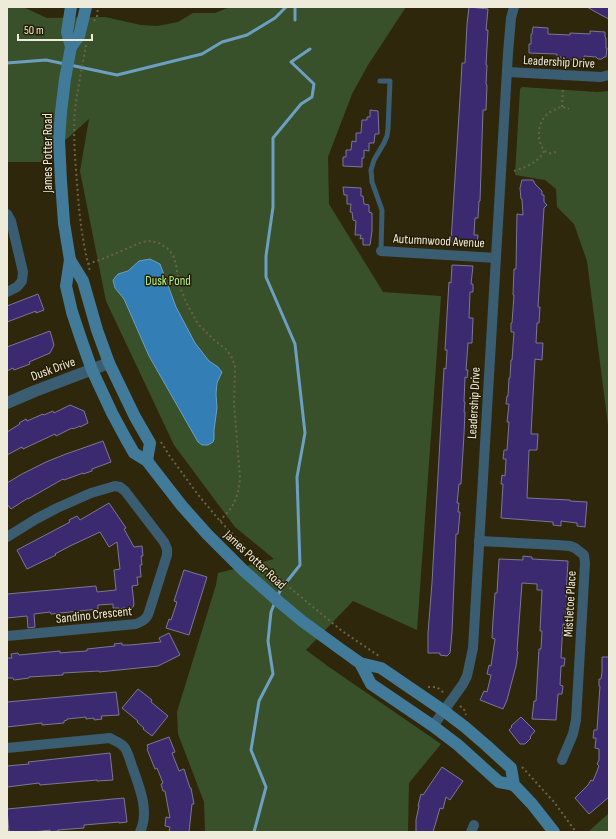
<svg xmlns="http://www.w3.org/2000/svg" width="616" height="839" font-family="'Sofia Sans Condensed',sans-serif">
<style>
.green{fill:#38512a}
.water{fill:#347eb6;stroke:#6c9fc1}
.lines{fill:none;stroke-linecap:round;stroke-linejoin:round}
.stream{stroke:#6c9fc1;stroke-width:3}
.building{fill:#3b2a6f;stroke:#7b7794}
.path{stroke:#6a634b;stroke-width:2;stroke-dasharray:2 3;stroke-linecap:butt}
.service{stroke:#3b5d71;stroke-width:5}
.minor{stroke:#3b5d71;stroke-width:10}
.tertiary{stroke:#3b5d71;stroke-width:12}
.secondary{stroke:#427a9a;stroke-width:12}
.labels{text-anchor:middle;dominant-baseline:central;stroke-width:3;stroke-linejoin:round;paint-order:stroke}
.street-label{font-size:13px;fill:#efebdb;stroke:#251d03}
.park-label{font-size:13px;fill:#b3f391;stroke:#251d03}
</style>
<rect width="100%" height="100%" fill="#2f270c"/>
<!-- green -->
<g class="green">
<path d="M7,7H23L47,18L105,17L141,25L157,26L178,22L193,13H215L230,7H406L368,65L352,94L328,157L329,204L383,292L441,296L417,630L353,601L306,650L329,667L441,744L409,783L408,832H205L204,802L178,734L177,712L216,585L218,573L274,559L235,527L174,445L106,301L80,171L89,119L41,162H7Z"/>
<path d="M522,87L597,92L609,91V433L587,261L574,224L557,207L556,189L545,180L515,175L520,89Z"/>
<path d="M609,813V832H588Z"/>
</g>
<!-- water -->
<path class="water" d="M150,259L160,264L176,307L195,343L209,361L218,367L222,372L217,383L216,394L217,408L214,430V439L213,442L208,445H202L198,442L149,356L124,299L115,288L113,280L118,274L128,271L139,261Z"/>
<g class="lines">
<!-- stream -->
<g class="stream">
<path d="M295,7V20"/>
<path d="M7,63L46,60L65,64"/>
<path d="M70,65L117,75L202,54L222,42L247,35L275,18L286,7"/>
<path d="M277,597L281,589L300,565L297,477L305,433L295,344L266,277V256L273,207V138L301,104L312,97L314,84L291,62L310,49"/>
<path d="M254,832L266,787L251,750L259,701L273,674L268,641L271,612L275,602"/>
</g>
</g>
<!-- building -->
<g class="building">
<path d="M469,7L488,9L486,30H488L486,65H487L486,84L487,85L486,110H483L480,201H479L478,218H475L474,235H478L477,243L451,242L461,82L462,63H465L467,24Z"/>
<path d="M587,7H609V19L601,15Z"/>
<path d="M533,27L548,28V34L570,35V33L590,34V31L605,32V37L606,38V48H607L606,57H604L602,59H598L596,57L584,56V61L561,59V57H557V54L529,53V44H531V34H532Z"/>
<path d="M370,110L378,111L379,134H375L374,143H369V151L364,150V158H362V167L343,166V157H346V150H351L352,141L356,142V133H361L362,120H367V117H370Z"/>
<path d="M522,180H533L535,184L542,191V195H544V202L547,205L544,208L538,307H540L539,323H537L536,343H543L542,360L535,359L531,434H538L537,450H529L527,498L570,500V501L587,502L585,527L577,526V523L561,521V526L553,525V522L501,518L503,484H501L502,475L505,476L506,459H503L504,450H507L509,422H507L509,404H506L507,396H508L509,378H510L511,360H512L514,332H511V323H512L514,295H513L514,269H516L517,214L523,215L522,199H521L520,188Z"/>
<path d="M343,187L361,188V196H363L364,204L369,205V212L372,213V231L370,245H363V238L360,239L361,235H355L356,221L353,220L352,212H350L351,204H347V195H344Z"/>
<path d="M452,265L473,266L471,284H473V292H470L469,318H473L472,343H468L466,370H468L467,378L465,377L464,402H465L464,412H465L464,434L461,484H459L457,503H459L458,512H460L458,534H456L452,632L450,653L447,656L440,655V653H428V633L432,583L444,368L446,369L447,350H445L448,298L449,282L451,283Z"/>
<path d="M38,294L44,310L36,313V311L7,322V306Z"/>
<path d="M50,331L54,345L50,353L29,362L30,364L14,370L13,368L7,371V347Z"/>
<path d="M70,405L84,411L88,423L80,427V426L73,429L72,428L56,436L55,434L23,449L22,447L7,455V432L20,424L19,423L26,419L27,421L43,414L44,415L53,411L54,413Z"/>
<path d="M103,441L111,462L92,469V471L83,474V473L64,480L63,479L28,499V498L11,509L7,504V483L22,474L46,462L66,454Z"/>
<path d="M109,503L126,528L124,529L134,547L142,546L143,556H141L142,565H140L141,577H137L138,585L132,586L134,604L133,607L130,609H125V608L119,609V608H113V604L98,605V609L51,614L50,612L34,614L35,627L28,628L27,616L7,618V594L96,586L97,592L116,590L114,570L120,569L117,542L109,547L100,532L70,546L55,554L56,555L27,569L17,550L70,522L69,520L77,516L80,520Z"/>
<path d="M523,556L532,557V559L568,561L566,597L568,598V606H566V625L563,624L561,658H565L564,666H561L560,685L563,686L562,694H558L556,720L532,719L534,701H536L539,649H541L542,631H540L542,590H537V584L522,583L517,651L518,652L516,666L507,700L503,709L480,700L484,691L487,692L491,675L487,674L489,665L491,666L495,639L492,638L493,620L495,593H497L499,559L523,560Z"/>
<path d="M184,570L207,577L189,635L166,628L169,619L171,620L177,602L174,601Z"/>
<path d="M169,633L180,655L158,666L99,672V671L63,673V675L29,677V678L14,680L13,678H7V658H12L11,654L18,653L19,655L60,651V653L71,652L87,651V649L115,646L114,644L122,643V645H130L161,642L159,638Z"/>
<path d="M602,657H609V797L589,814L575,798L588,785L591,780L593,781L599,766L597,764L599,760V749L595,748L596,738H593L594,730H597L600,686H599V679H601L602,672Z"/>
<path d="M138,689L152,700L151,702L168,716L152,736L143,729L144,728L137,722L138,721L122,708Z"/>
<path d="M116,692L119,715L101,716L102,719L94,720V718L86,719V717L67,719V720L64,721V723L42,725V723L7,727V702Z"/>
<path d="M521,717L535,731L530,737L531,738L525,744H520L509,730L512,727L511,726Z"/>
<path d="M169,737L175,752L172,753L179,771L184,769L190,788H191L194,804H192L189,832H169L170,827L165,826L166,817L170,818L165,791H163L161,784L163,783L157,768L155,769L147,749L148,748L147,745Z"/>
<path d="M110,753L113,780L97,781V780L40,785L39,783L7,787V766L29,764L28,762Z"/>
<path d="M442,767L463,781L450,800L446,797L443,809L440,808L433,832H416V820L419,806H418L421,794L423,795Z"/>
<path d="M124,798L127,822L119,823V822L84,825V828L58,830V831L50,832V830L34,832H9L7,809Z"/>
</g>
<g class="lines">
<!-- path -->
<g class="path">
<path d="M94,21L97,17L98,7"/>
<path d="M86,45C82,66 78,88 75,109C73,134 75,158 77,183C79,212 82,242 90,271"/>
<path d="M562,107L563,89"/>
<path d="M556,152C554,153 550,154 547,152C544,151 542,148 541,145C536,131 540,116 554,110C559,107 563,106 569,109"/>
<path d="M514,171C526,167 539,162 544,151"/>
<path d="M88,264L110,256L142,242L151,241L159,243L167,248L173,255L176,264L179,285L187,304L198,324L214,340L227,350L232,358L235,367L234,403L240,478L238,493L232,507L220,521"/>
<path d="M161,442L169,455L199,496L220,521L247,549L289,587L342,631L379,656"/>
<path d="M428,687H437L445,694"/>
<path d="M460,706L464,709L466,715"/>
<path d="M522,767L554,802L576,832"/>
</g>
<!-- service -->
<path class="service" d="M380,81H390L388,129L387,136L384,143L374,160L371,170L372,182L382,210L381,251"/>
<!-- minor -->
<g class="minor">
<path d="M507,72L601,77L609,75"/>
<path d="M7,214L11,221L23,272L22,281L17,287L7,292"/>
<path d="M381,251L496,258"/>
<path d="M7,537L36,519L57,508L91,493L115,486L120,487L125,491L164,542L167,549V555L149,612C147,619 143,621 136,624L7,636"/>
<path d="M479,541L557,545L570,546L575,548L584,555L585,563L576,720L573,734L562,760"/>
<path d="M433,726L463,684L467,676L469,667L473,648L508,53L511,18L514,7"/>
<path d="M7,748L110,738C115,741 122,743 125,748C128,753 130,760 132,766C139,786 150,811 140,832"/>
<path d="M471,832L474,825"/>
</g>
<!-- tertiary -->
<path class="tertiary" d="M7,403L35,391L109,363"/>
<!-- secondary -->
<g class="secondary">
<path d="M71,7L67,32L71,47L65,79L61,112L59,140L61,181L64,223L70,260L66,286L72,312L81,339L92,370L112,413L126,439L134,453L147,461L182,506L207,534L244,571L278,601L302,621L339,648L360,663L381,668L444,711L465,727L487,746L511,768L514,785L532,804L554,832"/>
<path d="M71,47L79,36L86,7"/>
<path d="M70,260L83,281L97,330L109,363L135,417L150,443L147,461"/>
<path d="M360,663L371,684L433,726L458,745L499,782L514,785"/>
</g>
</g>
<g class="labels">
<!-- street labels -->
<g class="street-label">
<text transform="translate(559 62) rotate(3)">Leadership Drive</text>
<text transform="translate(48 153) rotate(-90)">James Potter Road</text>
<text transform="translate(439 241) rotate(3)">Autumnwood Avenue</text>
<text transform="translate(53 369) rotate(-20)">Dusk Drive</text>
<text transform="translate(474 403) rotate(-87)">Leadership Drive</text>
<text transform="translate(255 560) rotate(43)">James Potter Road</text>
<text transform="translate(570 604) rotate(-87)">Mistletoe Place</text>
<text transform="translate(94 615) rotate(-6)">Sandino Crescent</text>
</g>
<!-- park labels -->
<g class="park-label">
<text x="168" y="281">Dusk Pond</text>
</g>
</g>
<!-- border -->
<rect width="616" height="839" fill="none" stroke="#efebdb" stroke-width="16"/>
<!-- scale -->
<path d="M18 34v6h74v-6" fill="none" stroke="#efebdb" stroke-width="2"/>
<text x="24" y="34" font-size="12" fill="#efebdb" stroke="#251d03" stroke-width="3" paint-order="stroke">50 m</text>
</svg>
